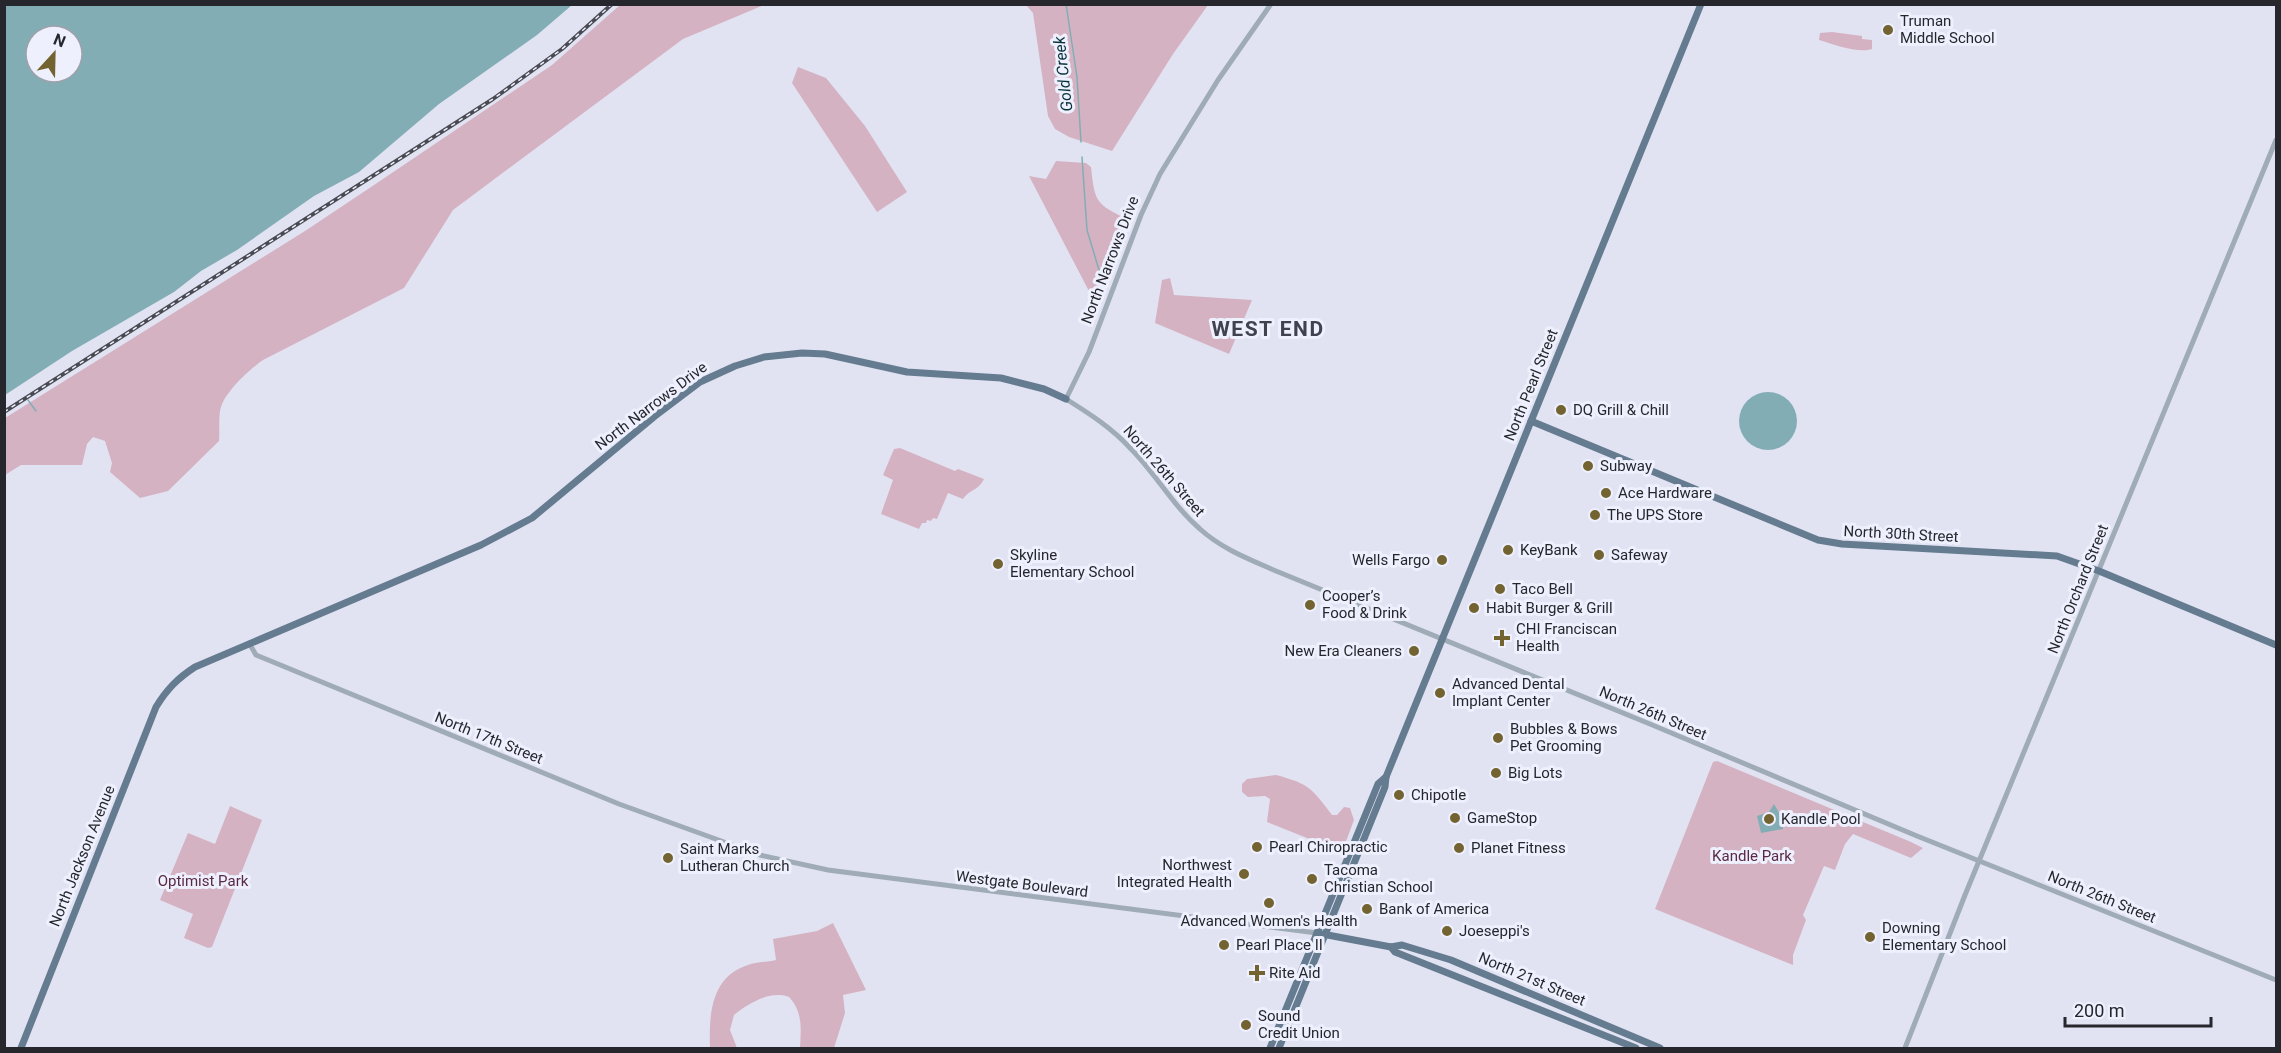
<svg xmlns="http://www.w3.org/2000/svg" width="2281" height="1053" font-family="Roboto,sans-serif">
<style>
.green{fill:#d5b2c2}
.water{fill:#83adb5;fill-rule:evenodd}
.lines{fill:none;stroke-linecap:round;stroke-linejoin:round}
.stream{stroke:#83adb5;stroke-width:1.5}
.minor{stroke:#9fabb6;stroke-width:5}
.major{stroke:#657b8f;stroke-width:7}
.rail-casing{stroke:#494a52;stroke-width:4}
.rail{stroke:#eef0fe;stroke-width:1.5;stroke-dasharray:4.5;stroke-linecap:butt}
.poi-dot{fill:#726331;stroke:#eef0fe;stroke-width:2}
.labels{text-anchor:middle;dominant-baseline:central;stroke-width:6;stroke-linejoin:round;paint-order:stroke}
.poi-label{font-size:15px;fill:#26272d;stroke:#eef0fe;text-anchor:start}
.street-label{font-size:15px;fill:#26272d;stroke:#eef0fe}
.park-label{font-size:15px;fill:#592a43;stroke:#eef0fe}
.water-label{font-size:16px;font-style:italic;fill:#063138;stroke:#eef0fe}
.district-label{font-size:21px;font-weight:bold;letter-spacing:1.5px;fill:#40424f;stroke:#eef0fe}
</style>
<rect width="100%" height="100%" fill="#e1e3f3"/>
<!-- green -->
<g class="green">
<path d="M620,5H764L683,39L453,210L404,288L263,360C250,369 226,391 221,407C218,416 220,430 219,441L168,491L140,498L110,472L112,463L105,441L93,437L87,444L82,465H21L5,475V418L305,231L377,183L552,65Z"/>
<path d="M1026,5H1208L1173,54L1112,151L1069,137L1055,129L1048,116L1033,13Z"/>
<path d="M1832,32L1862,36V39L1872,40V49C1860,54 1832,44 1819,40L1820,33Z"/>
<path d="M798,67L826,78L865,126L907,192L877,212L792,83Z"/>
<path d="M1056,161L1086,163L1091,167C1095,204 1096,203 1128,220L1100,292L1091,295L1029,176L1046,179Z"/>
<path d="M1170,278L1174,295L1252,300L1229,354L1155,323L1162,280Z"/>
<path d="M900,448L955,471L958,469L984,479C978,491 970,489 963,499L948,493L937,519L933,518L931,521L927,520L926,523H922L919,529L881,514L893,480L883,475L894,449Z"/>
<path d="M1717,761L1911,842L1923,848L1911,858L1853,834L1845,844L1835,870L1824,866L1803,915L1806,920L1793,955V965L1655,909L1713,762Z"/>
<path d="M1276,775C1309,784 1311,787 1332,815H1337L1344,807L1350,808L1354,820L1342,852L1267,822L1270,799L1265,796L1248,797L1242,792V784L1247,779Z"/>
<path d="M230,806L262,820L212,947L208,948L184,938L193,914L160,900L188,833L215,844Z"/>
<path d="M833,923L866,990L843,995L845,1013L834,1048H800C801,1029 803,1012 789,997C770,990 748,1004 734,1015L730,1030L737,1048H710C709,1016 710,977 748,965C756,962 767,962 776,960L773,939L817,931Z"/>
</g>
<!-- water -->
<g class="water">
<path d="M4,5L5,4L572,5L537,35L439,104L359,172L314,196L237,250L201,271L174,292L72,351L5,395ZM36,36H72V72H36Z"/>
<circle cx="1768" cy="421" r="29"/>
<path d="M1774,804L1781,816L1783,829L1761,833L1757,816L1769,812Z"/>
</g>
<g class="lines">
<!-- stream -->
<g class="stream">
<path d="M1066,4L1077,77L1081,142"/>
<path d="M1082,157L1087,230L1099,270"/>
<path d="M28,400L36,411"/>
</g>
<!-- minor -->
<g class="minor">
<path d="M1271,4L1218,80L1160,174L1141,215L1089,352L1066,399C1090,414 1112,428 1131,449C1156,474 1173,506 1200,529C1222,549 1249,559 1276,571L1650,724L1917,836L2276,980"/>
<path d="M249,643L256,655L619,804L760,855L828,870L1317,933"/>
<path d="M1905,1048L1965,895L2276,140"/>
</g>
<!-- major -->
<g class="major">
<path d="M1531,421L1818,540L1842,544L2057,556L2099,571L2276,645"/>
<path d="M1317,933L1391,947L1402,945L1451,960L1660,1048"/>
<path d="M1391,947L1395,952L1636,1048"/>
<path d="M21,1048L156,707C167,689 178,678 195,667L481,545L532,518L655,416L700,382L735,366L764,357L802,353L825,354L907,372L1001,378L1044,389L1066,399"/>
<path d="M1270,1048L1378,784L1386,777"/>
<path d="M1279,1048L1385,787L1386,777L1701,4"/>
</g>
<defs>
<path id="rail" d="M4,412L493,99L562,49L612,4"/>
</defs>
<!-- rail casing -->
<use href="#rail" class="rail-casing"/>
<!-- rail -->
<use href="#rail" class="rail"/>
</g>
<!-- markers -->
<g class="poi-dot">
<circle cx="1888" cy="30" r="6"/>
<circle cx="1561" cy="410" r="6"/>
<circle cx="1588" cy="466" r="6"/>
<circle cx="1606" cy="493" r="6"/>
<circle cx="1595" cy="515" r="6"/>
<circle cx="1508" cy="550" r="6"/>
<circle cx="1599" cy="555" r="6"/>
<circle cx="1442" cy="560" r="6"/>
<circle cx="998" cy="564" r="6"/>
<circle cx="1500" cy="589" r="6"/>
<circle cx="1310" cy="605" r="6"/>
<circle cx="1474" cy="608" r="6"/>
<path d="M1499 629h6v6h6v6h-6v6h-6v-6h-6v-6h6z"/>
<circle cx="1414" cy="651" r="6"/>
<circle cx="1440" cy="693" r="6"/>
<circle cx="1498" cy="738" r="6"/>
<circle cx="1496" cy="773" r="6"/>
<circle cx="1399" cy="795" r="6"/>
<circle cx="1455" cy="818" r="6"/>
<circle cx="1769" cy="819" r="6"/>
<circle cx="1257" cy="847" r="6"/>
<circle cx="1459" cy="848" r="6"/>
<circle cx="668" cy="858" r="6"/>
<circle cx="1244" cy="874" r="6"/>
<circle cx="1312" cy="879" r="6"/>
<circle cx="1269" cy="903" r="6"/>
<circle cx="1367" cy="909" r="6"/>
<circle cx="1447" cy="931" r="6"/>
<circle cx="1870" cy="937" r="6"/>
<circle cx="1224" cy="945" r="6"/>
<path d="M1254 964h6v6h6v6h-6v6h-6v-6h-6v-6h6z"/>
<circle cx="1246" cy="1025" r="6"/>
</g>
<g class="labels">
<!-- poi labels -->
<g class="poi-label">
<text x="1900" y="21">Truman<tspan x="1900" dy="17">Middle School</tspan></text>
<text x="1573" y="410">DQ Grill &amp; Chill</text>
<text x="1600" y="466">Subway</text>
<text x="1618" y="493">Ace Hardware</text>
<text x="1607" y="515">The UPS Store</text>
<text x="1520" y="550">KeyBank</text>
<text x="1010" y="555">Skyline<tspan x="1010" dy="17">Elementary School</tspan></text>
<text x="1611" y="555">Safeway</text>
<text x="1430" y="560" text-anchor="end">Wells Fargo</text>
<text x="1512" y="589">Taco Bell</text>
<text x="1322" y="596">Cooper’s<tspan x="1322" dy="17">Food &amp; Drink</tspan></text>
<text x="1486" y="608">Habit Burger &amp; Grill</text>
<text x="1516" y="629">CHI Franciscan<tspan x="1516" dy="17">Health</tspan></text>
<text x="1402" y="651" text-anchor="end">New Era Cleaners</text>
<text x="1452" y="684">Advanced Dental<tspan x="1452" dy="17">Implant Center</tspan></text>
<text x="1510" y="729">Bubbles &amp; Bows<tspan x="1510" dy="17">Pet Grooming</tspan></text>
<text x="1508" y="773">Big Lots</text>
<text x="1411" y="795">Chipotle</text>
<text x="1467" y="818">GameStop</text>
<text x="1781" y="819">Kandle Pool</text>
<text x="1269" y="847">Pearl Chiropractic</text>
<text x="1471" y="848">Planet Fitness</text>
<text x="680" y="849">Saint Marks<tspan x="680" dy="17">Lutheran Church</tspan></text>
<text x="1232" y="865" text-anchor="end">Northwest<tspan x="1232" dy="17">Integrated Health</tspan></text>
<text x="1324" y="870">Tacoma<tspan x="1324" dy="17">Christian School</tspan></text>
<text x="1379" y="909">Bank of America</text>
<text x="1269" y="921" text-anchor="middle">Advanced Women's Health</text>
<text x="1882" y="928">Downing<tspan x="1882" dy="17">Elementary School</tspan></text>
<text x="1459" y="931">Joeseppi's</text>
<text x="1236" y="945">Pearl Place II</text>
<text x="1269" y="973">Rite Aid</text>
<text x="1258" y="1016">Sound<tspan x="1258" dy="17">Credit Union</tspan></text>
</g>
<!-- street labels -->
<g class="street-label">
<text transform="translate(1110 260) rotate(-69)">North Narrows Drive</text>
<text transform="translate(1531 385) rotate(-68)">North Pearl Street</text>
<text transform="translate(651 406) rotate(-37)">North Narrows Drive</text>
<text transform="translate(1164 471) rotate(49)">North 26th Street</text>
<text transform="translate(1901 534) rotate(3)">North 30th Street</text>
<text transform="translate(2078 589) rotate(-68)">North Orchard Street</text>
<text transform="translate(1653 713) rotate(23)">North 26th Street</text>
<text transform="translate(489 738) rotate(22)">North 17th Street</text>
<text transform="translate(82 856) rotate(-68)">North Jackson Avenue</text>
<text transform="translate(1022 884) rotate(7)">Westgate Boulevard</text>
<text transform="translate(2102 897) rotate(22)">North 26th Street</text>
<text transform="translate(1532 979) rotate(23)">North 21st Street</text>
</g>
<!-- park labels -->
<g class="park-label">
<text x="1752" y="856">Kandle Park</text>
<text x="203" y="881">Optimist Park</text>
</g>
<!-- water labels -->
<g class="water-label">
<text transform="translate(1063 74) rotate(-96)">Gold Creek</text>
</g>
<!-- district labels -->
<g class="district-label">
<text x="1268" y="329">WEST END</text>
</g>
</g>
<!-- border -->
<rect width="2281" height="1053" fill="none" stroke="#26272d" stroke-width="12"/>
<!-- north arrow -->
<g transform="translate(54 54) rotate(22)"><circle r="28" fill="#eef0fe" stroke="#9ea0aa" stroke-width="1.5"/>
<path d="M0-4.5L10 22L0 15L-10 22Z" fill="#726331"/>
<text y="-9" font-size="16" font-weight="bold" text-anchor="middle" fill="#26272d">N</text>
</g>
<!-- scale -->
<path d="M2065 1017v9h146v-9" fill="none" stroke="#26272d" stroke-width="3"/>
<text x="2074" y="1017" font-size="18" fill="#26272d" stroke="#eef0fe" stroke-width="4.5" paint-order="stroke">200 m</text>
</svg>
